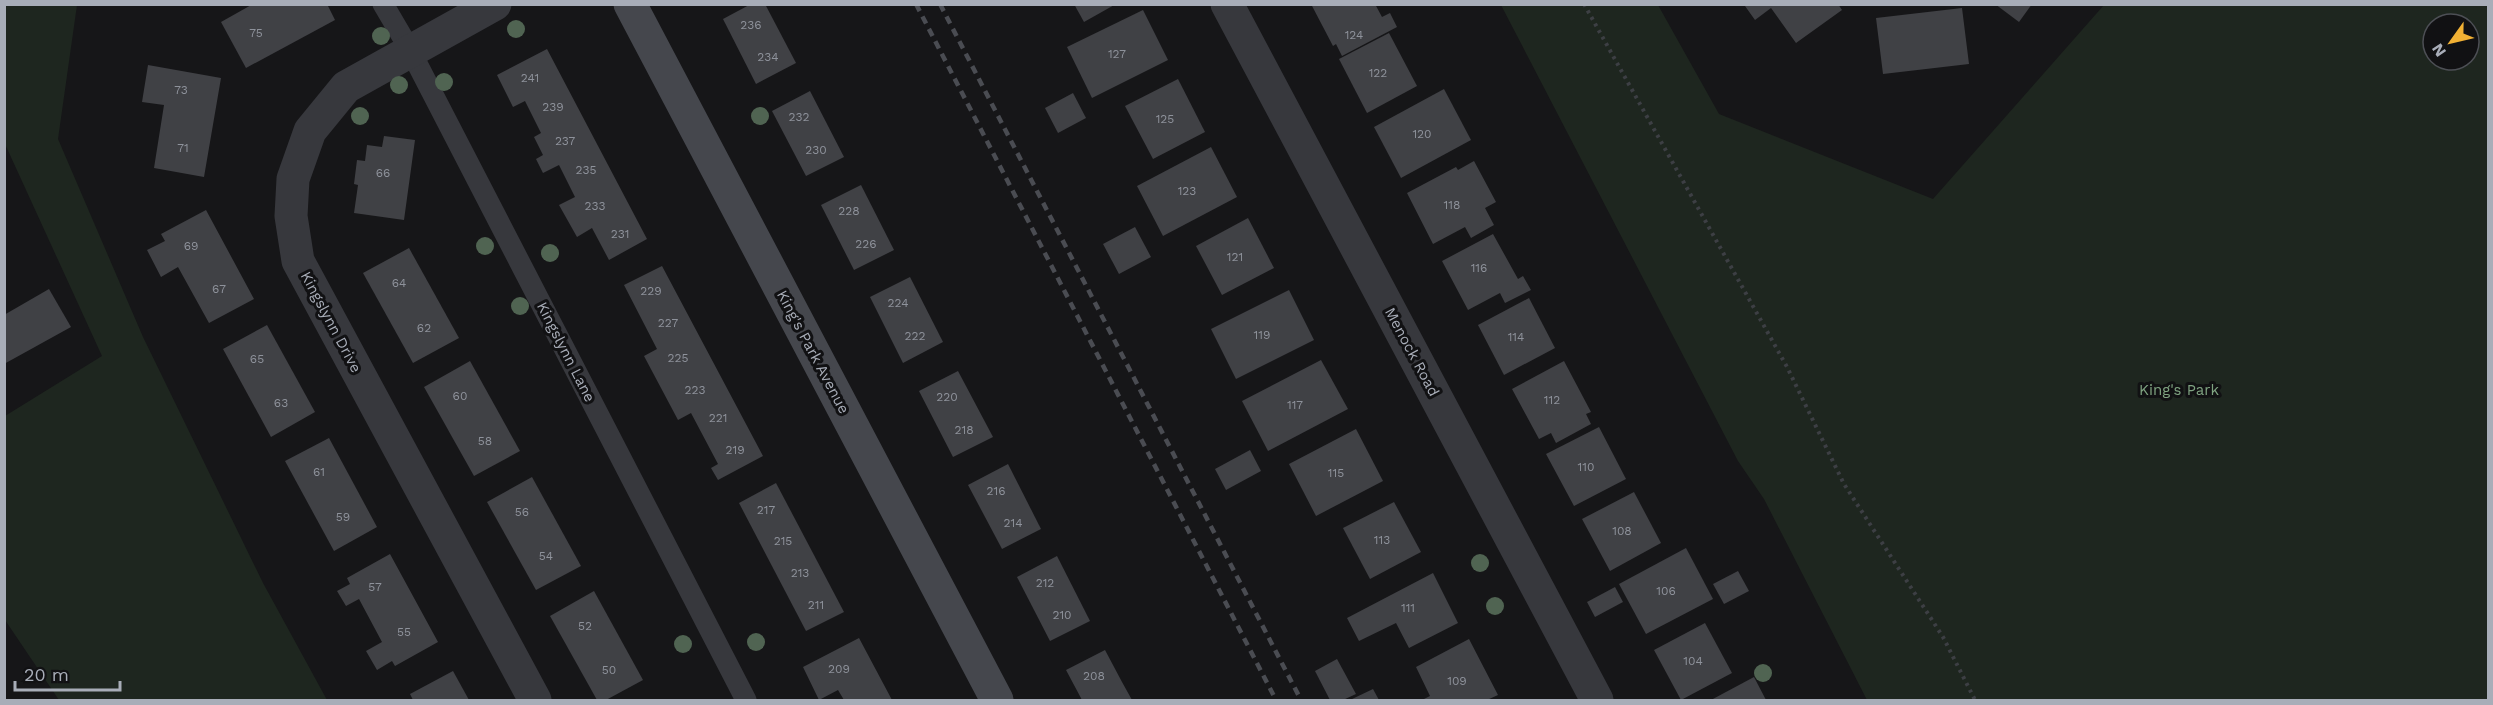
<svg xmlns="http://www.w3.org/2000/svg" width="2493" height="705" font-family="'Work Sans',sans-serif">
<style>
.green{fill:#1e261f;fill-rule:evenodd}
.building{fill:#404145}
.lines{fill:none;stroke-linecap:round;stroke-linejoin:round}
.path{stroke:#3d3f44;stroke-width:4;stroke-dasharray:3 4.5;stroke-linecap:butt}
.service{stroke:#37383d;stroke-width:21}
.minor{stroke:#37383d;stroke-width:33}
.tertiary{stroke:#37383d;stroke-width:33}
.secondary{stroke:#45474d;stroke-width:33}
.rail{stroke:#4a4c52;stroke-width:4.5;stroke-dasharray:8 6;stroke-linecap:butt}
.tree{fill:#506452}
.labels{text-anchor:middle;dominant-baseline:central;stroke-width:6;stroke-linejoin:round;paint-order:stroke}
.number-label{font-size:12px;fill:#8e929b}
.street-label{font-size:15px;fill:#a8adb8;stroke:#111113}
.park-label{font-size:15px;fill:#7fa381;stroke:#111113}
</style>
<rect width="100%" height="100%" fill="#161618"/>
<!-- green -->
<g class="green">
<path d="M4,5H77L58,139L143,337L263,583L327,700H59L5,620V416L102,356L5,144Z"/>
<path d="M1501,5H1658L1719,114L1933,199L2104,5H2488V700H1867L1764,499L1738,461ZM2433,24H2469V60H2433Z"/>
</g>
<!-- building -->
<g class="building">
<path d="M253,4H327L335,20L246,68L221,22Z"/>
<path d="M751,4H765L796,63L756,84L723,19Z"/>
<path d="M1074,4H1116L1084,22Z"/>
<path d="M1311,4H1375L1382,17L1390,13L1397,27L1342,56L1336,44L1333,46Z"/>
<path d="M1748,4H1838L1842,10L1796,43L1771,8L1755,20L1745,6Z"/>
<path d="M1995,4H2032L2019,22Z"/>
<path d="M1962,8L1969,64L1883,74L1876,18Z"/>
<path d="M1143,10L1168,60L1092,98L1067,47Z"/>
<path d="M1389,33L1417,86L1367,113L1339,59Z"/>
<path d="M547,49L647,239L609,260L592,228L577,237L559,205L575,197L559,165L543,173L536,159L543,155L534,137L541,133L525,101L513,107L497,75Z"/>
<path d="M148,65L221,78L204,177L154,168L164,105L142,102Z"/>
<path d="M1178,79L1205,132L1153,159L1125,106Z"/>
<path d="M1444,89L1471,140L1401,178L1374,127Z"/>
<path d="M810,91L844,157L806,176L772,111Z"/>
<path d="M1073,93L1086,118L1058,133L1045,108Z"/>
<path d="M384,136L415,140L404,220L354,213L358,185L354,184L357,160L365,161L367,145L382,147Z"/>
<path d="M1211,147L1237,197L1163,236L1137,186Z"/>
<path d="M1474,161L1496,202L1485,208L1494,225L1471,238L1465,227L1433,244L1407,193L1456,167L1458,170Z"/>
<path d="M861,185L894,250L854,270L821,205Z"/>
<path d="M206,210L254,299L209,323L178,267L161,277L147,250L165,241L161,234Z"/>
<path d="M1248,218L1274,268L1222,295L1196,246Z"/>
<path d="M1135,227L1151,257L1119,274L1103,244Z"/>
<path d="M1493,234L1518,279L1523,276L1531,290L1505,303L1500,293L1468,310L1442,261Z"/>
<path d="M409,248L459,338L413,363L363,273Z"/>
<path d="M662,266L763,456L718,480L711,468L718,464L691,413L678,420L644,356L657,349L624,285Z"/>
<path d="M910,277L943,342L903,363L870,297Z"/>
<path d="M49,289L71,327L4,364V315Z"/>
<path d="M1289,290L1314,340L1236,379L1211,329Z"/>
<path d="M1529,298L1555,348L1504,375L1478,325Z"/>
<path d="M267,325L315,412L271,437L223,349Z"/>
<path d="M1321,360L1348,409L1268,451L1242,401Z"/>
<path d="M470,361L520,451L474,476L424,387Z"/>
<path d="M1564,361L1591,412L1586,414L1591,424L1556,443L1551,433L1539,439L1512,389Z"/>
<path d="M958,371L993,437L953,457L919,391Z"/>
<path d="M1599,427L1626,479L1574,506L1546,454Z"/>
<path d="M1356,429L1383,481L1316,516L1289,464Z"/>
<path d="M329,438L377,527L334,551L285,461Z"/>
<path d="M1250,450L1261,471L1226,490L1215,469Z"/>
<path d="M1008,464L1041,529L1002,549L968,485Z"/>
<path d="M532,477L581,566L536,590L487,502Z"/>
<path d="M776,483L844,612L806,631L739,503Z"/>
<path d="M1634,492L1661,543L1610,571L1582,519Z"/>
<path d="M1394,502L1421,552L1370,579L1343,528Z"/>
<path d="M1686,548L1713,599L1646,634L1619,584Z"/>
<path d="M390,554L438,642L395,666L392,661L377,670L366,651L382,642L359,599L346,606L337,591L350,584L347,578Z"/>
<path d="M1057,556L1090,621L1050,641L1017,577Z"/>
<path d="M1738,571L1749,591L1724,604L1713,584Z"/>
<path d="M1433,573L1458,623L1409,648L1396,623L1359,641L1347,618Z"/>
<path d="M1615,587L1623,602L1595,617L1587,602Z"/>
<path d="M594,591L643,680L606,700H597L550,616Z"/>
<path d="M1705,623L1732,673L1681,700L1654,650Z"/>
<path d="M859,638L892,700H844L838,690L819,700L803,667Z"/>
<path d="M1469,639L1498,695L1487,700H1422L1430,696L1416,667Z"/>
<path d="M1105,650L1122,682L1132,700H1082L1066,670Z"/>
<path d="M1337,659L1356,694L1343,700H1330L1315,671Z"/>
<path d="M453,671L469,700H413L410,694Z"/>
<path d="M1754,677L1766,700H1711Z"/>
<path d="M1373,689L1379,700H1350Z"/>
</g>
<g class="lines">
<!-- path -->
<path class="path" d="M1584,4L1787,367L1844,484L1943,637L1975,700"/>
<!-- service -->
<path class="service" d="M383,4L410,50L746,700"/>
<!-- minor -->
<path class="minor" d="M495,4L346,87L310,131L293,179L291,216L298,261L535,700"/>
<!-- tertiary -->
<path class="tertiary" d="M1227,4L1597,700"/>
<!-- secondary -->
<path class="secondary" d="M630,4L997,700"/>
<!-- rail -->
<g class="rail">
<path d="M916,4L1276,700"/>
<path d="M940,4L1301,700"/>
</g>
</g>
<!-- trees -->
<g class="tree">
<circle cx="516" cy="29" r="9"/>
<circle cx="381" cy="36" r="9"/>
<circle cx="444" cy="82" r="9"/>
<circle cx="399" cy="85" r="9"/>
<circle cx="360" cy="116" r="9"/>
<circle cx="760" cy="116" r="9"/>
<circle cx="485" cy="246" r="9"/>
<circle cx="550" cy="253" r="9"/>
<circle cx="520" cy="306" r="9"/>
<circle cx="1480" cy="563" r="9"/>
<circle cx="1495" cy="606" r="9"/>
<circle cx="756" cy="642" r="9"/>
<circle cx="683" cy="644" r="9"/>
<circle cx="1763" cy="673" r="9"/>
</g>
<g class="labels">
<!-- number labels -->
<g class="number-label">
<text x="751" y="25">236</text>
<text x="256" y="33">75</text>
<text x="1354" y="35">124</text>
<text x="1117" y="54">127</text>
<text x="768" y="57">234</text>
<text x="1378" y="73">122</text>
<text x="530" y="78">241</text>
<text x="181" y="90">73</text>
<text x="553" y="107">239</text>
<text x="799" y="117">232</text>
<text x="1165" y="119">125</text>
<text x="1422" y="134">120</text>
<text x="565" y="141">237</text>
<text x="183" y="148">71</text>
<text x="816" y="150">230</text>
<text x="586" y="170">235</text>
<text x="383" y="173">66</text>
<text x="1187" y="191">123</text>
<text x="1452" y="205">118</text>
<text x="595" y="206">233</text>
<text x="849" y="211">228</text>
<text x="620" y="234">231</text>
<text x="866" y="244">226</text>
<text x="191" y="246">69</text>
<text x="1235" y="257">121</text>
<text x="1479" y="268">116</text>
<text x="399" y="283">64</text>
<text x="219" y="289">67</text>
<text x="651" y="291">229</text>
<text x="898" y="303">224</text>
<text x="668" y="323">227</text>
<text x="424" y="328">62</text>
<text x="1262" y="335">119</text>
<text x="915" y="336">222</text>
<text x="1516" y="337">114</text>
<text x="678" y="358">225</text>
<text x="257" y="359">65</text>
<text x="695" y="390">223</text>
<text x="460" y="396">60</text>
<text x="947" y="397">220</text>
<text x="1552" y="400">112</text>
<text x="281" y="403">63</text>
<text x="1295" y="405">117</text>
<text x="718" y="418">221</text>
<text x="964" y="430">218</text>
<text x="485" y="441">58</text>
<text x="735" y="450">219</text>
<text x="1586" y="467">110</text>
<text x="319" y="472">61</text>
<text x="1336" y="473">115</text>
<text x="996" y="491">216</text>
<text x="766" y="510">217</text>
<text x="522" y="512">56</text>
<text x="343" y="517">59</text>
<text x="1013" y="523">214</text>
<text x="1622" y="531">108</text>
<text x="1382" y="540">113</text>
<text x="783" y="541">215</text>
<text x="546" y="556">54</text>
<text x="800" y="573">213</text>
<text x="1045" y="583">212</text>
<text x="375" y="587">57</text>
<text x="1666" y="591">106</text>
<text x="816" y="605">211</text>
<text x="1408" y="608">111</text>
<text x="1062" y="615">210</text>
<text x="585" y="626">52</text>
<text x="404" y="632">55</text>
<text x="1693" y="661">104</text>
<text x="839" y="669">209</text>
<text x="609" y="670">50</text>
<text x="1094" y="676">208</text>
<text x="1457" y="681">109</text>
</g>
<!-- street labels -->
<g class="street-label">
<text transform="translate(331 322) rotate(62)">Kingslynn Drive</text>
<text transform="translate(566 352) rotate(63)">Kingslynn Lane</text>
<text transform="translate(813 352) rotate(62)">King's Park Avenue</text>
<text transform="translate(1412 352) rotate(62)">Menock Road</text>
</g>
<!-- park labels -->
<g class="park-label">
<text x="2179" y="390">King's Park</text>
</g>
</g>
<!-- border -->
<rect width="2493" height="705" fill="none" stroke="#a8adb8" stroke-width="12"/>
<!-- north arrow -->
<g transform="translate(2451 42) rotate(236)"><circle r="28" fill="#111113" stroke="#4d4f55" stroke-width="1.5"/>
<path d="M0-4.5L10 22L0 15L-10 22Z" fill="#f2b134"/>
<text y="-9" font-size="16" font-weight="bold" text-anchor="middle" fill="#a8adb8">N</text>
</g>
<!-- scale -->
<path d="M15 681v9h105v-9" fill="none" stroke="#a8adb8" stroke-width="3"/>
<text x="24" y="681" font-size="18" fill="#a8adb8" stroke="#111113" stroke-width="4.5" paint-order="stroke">20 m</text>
</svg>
